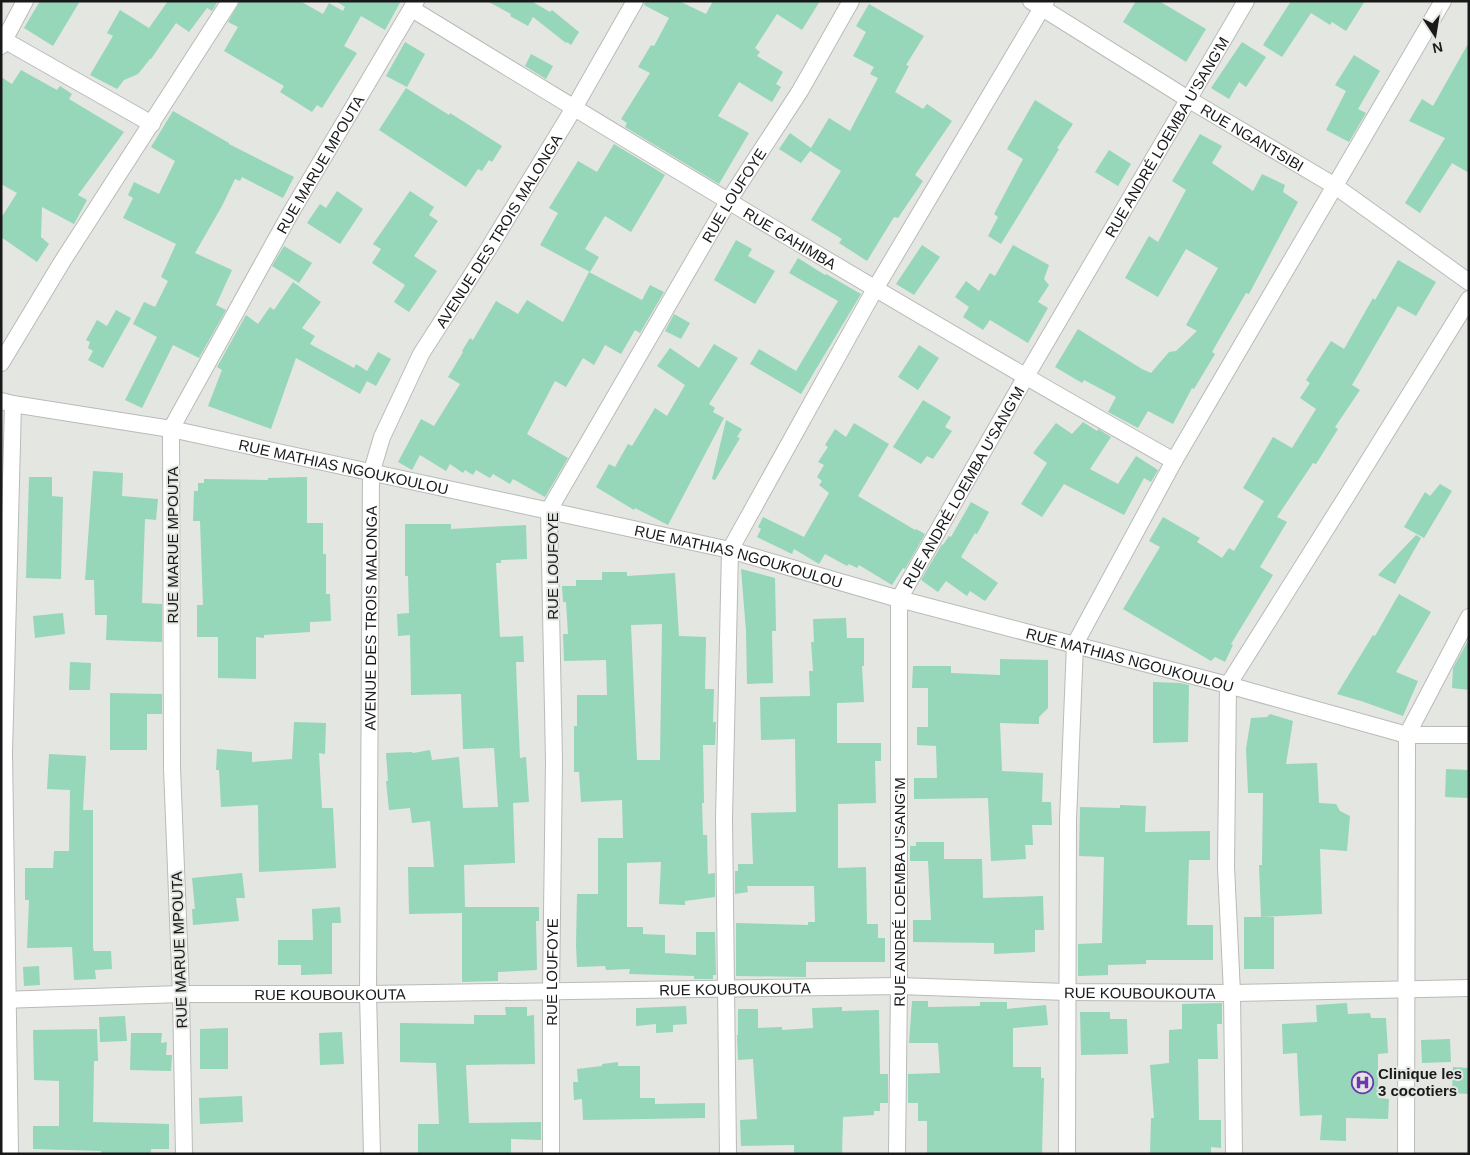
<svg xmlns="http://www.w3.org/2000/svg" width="1470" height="1155" font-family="Helvetica,sans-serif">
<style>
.building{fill:#96d6b9;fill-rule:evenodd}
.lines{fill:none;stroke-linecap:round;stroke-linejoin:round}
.street-casing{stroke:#b9bbb8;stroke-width:18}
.street{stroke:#fff;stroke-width:16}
.labels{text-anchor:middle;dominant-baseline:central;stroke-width:4;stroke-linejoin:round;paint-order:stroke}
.street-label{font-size:15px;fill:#181918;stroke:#e4e6e2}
.poi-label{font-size:15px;font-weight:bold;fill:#181918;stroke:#e4e6e2;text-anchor:start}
</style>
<rect width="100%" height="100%" fill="#e4e6e2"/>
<!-- building -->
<g class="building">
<path d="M40,1H80L53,46L24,28Z"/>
<path d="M168,1H218L212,11L207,8L189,32L176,23L151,59H150L138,74L124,80L117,89L90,75L113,36L107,33L120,10L149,28Z"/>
<path d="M240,1H300L323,14L329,3L343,11L345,7L336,1H401L385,30L361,16L344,46L357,53L322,108L317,105L312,112L280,92L284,86L224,51L238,27L228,22Z"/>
<path d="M487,1H531L550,12L552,10L579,32L571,45L567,42L566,43L533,17L528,26L510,16L511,14Z"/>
<path d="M645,1H679L706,14L713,1H820L802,30L777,14L755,48L760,52L757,56L783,72L776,84L781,87L772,102L739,82L718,116L749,133L719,184L625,127L627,123L621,119L650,73L638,67L651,45L654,46L669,18L644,5Z"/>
<path d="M1136,1H1159L1206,29L1186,62L1123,22Z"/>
<path d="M1291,1H1365L1346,31L1332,22L1330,25L1311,13L1282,57L1263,45Z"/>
<path d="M869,4L924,36L906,65L909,66L895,92L923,109L927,104L952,121L915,175L923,181L898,218L894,217L867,261L839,243L842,239L811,220L841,171L810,151L801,163L779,149L790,133L811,148L829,118L850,131L878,78L870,74L874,67L853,56L866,32L856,26Z"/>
<path d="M405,42L425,54L407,87L386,76Z"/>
<path d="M1242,42L1266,57L1246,87L1239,82L1229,99L1211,88Z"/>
<path d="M1469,42V173L1452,163L1420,213L1405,203L1445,138L1409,121L1422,99L1433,106Z"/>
<path d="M531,54L553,66L546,79L525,66Z"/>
<path d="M1354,55L1380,71L1358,109L1366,113L1349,142L1326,130L1346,91L1335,85Z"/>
<path d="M21,70L57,90L60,86L72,94L69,99L124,132L78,195L87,200L74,224L42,207L41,237L49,244L37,262L1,237V218L17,193L1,184V77L12,84Z"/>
<path d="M406,88L449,115L450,113L502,146L492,162L489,160L482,171L478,169L466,187L379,130Z"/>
<path d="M1035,100L1073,124L1057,148L1059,149L1001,244L988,236L998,217L994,214L1023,159L1007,149Z"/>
<path d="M173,111L229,143V144L294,177L283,198L242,177L240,181L235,179L222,206L195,253L232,270L216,305L226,310L199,358L173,345L142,408L125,400L157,337L133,324L144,302L155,307L168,281L161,277L176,244L123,218L133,198L128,195L134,182L159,194L175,161L151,147Z"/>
<path d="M1200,134L1222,146L1212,163L1253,191L1262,174L1285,185L1283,192L1298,202L1249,294L1246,293L1212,352L1215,354L1194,389L1192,388L1173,424L1148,411L1138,428L1108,412L1116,397L1084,380L1082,383L1055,367L1078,329L1142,369L1151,373L1169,352L1176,351L1197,331L1186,325L1218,268L1186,249L1158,297L1125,278L1149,236L1158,242L1186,190L1172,181Z"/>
<path d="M614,144L665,175L631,232L605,216L585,249L599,257L590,272L540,245L558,213L549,208L578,161L597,172Z"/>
<path d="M1109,150L1131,164L1118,186L1095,172Z"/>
<path d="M337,191L363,209L340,244L307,223L320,204L326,208Z"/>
<path d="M410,191L434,207L429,215L438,221L414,256L437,271L409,312L394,302L405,285L372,263L381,249L373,244Z"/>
<path d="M736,240L752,249L748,256L775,271L755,304L714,280Z"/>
<path d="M922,245L940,257L914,295L896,284Z"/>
<path d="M1013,245L1049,265L1044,279L1049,285L1038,302L1048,308L1028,343L990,320L983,330L963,317L969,307L955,297L966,281L979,291L990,273L995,276Z"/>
<path d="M284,246L312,263L299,283L272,266Z"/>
<path d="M798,258L825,275L826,274L861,294L801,394L750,364L759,349L796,371L838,301L789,273Z"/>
<path d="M1398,260L1436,282L1416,316L1398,306L1352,385L1360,390L1335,427L1338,429L1316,464L1313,463L1277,517L1287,522L1260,567L1273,575L1231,644L1233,645L1225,662L1215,657L1211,661L1123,609L1160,547L1149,541L1163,517L1200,538L1197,542L1222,558L1229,548L1234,551L1264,501L1243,488L1273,437L1292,448L1316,409L1300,398L1310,383L1306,380L1331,341L1344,349L1373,298L1375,300Z"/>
<path d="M589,272L642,300L650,285L664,292L640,333L635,330L621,354L605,345L594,365L583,358L566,387L555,381L527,434L568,458L545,497L513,479L510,484L493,474L490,478L476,470L473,475L465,470L463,473L450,464L446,471L420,455L412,470L398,462L421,419L434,426L460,384L448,377L463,352L462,351L470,338L473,340L496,301L518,314L527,300L563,322Z"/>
<path d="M293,282L321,302L302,328L315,336L310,344L354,368L356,364L367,371L378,352L391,359L376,386L367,381L360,394L296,358L271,429L208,406L222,370L217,367L246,315L258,324L270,307L274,310Z"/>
<path d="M116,310L131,318L103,368L88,360L93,351L88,348L90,342L86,340L97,320L107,326Z"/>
<path d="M674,314L690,323L681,339L665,331Z"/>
<path d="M714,344L738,358L709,404L715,408L713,412L724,418L668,525L635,508L634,510L596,487L609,464L615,467L628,444L632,446L655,408L667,416L685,385L657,366L670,348L699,368Z"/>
<path d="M919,345L939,358L918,390L898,377Z"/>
<path d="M923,400L951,417L945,427L952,431L933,459L927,456L921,464L893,447Z"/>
<path d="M726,420L742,429L737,437L740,438L715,480L712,479Z"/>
<path d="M1083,422L1097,431L1098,429L1111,437L1090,469L1118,484L1136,456L1158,470L1151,482L1144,478L1124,515L1064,484L1042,517L1021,504L1047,463L1033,453L1056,423L1072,434Z"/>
<path d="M854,423L889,444L858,496L915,530L916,529L925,534L905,569L903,568L892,585L859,565L857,568L849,564L847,566L825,554L819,564L794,549L792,554L757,537L761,529L758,527L763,517L804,537L829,493L819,485L822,481L817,477L824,465L818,462L828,447L825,445L835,429L846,437Z"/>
<path d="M93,471L123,473L122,496L158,499L156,520L145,519L142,603L162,604V642L106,640L107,615H95L94,580H85Z"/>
<path d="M29,477H52V496L63,497L61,579L26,578Z"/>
<path d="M307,477V523H323V554H326V594H330L331,621L310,622V632L264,635V638L256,637V679L218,678V637H197V605H203L200,521H193L194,491H198V483H204V479L268,480V478Z"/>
<path d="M1440,484L1452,491L1424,538L1404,527L1425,492L1430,496Z"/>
<path d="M971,502L989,512L977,534L975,533L961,557L998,583L985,601L970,591L967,596L946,581L938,592L921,580L942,544L943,545L949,536L951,537Z"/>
<path d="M405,524H451V529L526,525L527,559L501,560V563H496L500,637L523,636L524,662H516L517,692L520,758L526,757L529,802L513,803L515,863L464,865L465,907H539V921H536L537,970L498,972V981L462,982V913L409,914L408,867H434L430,821L412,823L410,808L389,810L386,781H388L386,753L412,752L413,753L430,750L432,760L459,757L463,808L498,807L494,748L463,749L461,694L411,695L410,635L398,636L397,614L409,613L408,576H405Z"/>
<path d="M1416,535L1421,538L1395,584L1378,575Z"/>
<path d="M741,569L775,578L776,631H772L773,683L747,684L746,631Z"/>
<path d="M602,572H627V576L675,573L679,636L706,637L705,689H714L713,722H716L715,745H703L704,803H702L703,835H707L708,874L715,873V897L685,901V905L659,904L661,862L627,863V927H643V934L665,935V953L696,955V932H715L716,975H713V979H694V976L629,974L630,969L606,970L605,966L577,967L576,945L577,894H598V838H623L622,800L581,802L579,772H574V726H577V695H607L606,660L564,661L563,634H568L566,602H563L562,586H576V580H602ZM662,624L660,760H637L631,625Z"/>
<path d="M1399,594L1431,612L1396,672L1418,681L1403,716L1364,702L1337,694L1373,635L1375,636Z"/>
<path d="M63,613L65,634L35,638L33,616Z"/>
<path d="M846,618L847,638H864V666H862L864,702L837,703V743H881V761H875L876,803L838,804V868L866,867L867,924H878V938H885V962H806V977L736,976V923L808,925V922H815L814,886H747L748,892L735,894V871H738V864H753L751,813L796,812L795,739L761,740L760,697L810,696L809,671H813L811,642H814L813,619Z"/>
<path d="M1469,639V690L1452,688L1453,668Z"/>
<path d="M1000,659L1048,660V708L1039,717V724L1000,723L1002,771L1043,773L1042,802H1051L1052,825H1032L1033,845H1025L1026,859L991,861L988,798L914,799V778H937L936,746L917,745V727H928V688H912L913,666H951V673L1000,675Z"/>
<path d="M70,662L91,663L90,690H69Z"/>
<path d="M1153,682L1180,683L1189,685L1188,742L1153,743Z"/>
<path d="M110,693L162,694V714H147V750H110Z"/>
<path d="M1270,714L1293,721L1286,764L1317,763L1319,803L1336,804L1340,811L1350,816L1347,851L1320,849L1322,914L1261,917H1274V969H1244V917H1261L1259,865H1262L1263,793H1248L1246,749L1251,718L1267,717Z"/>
<path d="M294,722L326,723L325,754L319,753L322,808H333L336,868L259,872L258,805L221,807L219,770H216L217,749L252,752V762L292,759Z"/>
<path d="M49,754L86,756L83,810H93V948L94,951H111L112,969L95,970L96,979L74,980L72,947L27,948L29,900H25V868H53L54,851H69L70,790L47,789Z"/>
<path d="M1446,769L1469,770V798L1445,797Z"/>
<path d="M1120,805L1146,806L1145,832L1210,831V860H1189L1187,925H1213V960H1146V964L1108,965V975L1078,976V944L1102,943L1104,857L1079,856L1080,807L1120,808Z"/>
<path d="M916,842H944V859H982L983,898L1043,896L1044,930H1035V952L994,954V943L913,942V920H931L928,861H910V846H916Z"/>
<path d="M242,873L245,898H236L239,921L193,925L192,909H195L192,878Z"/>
<path d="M340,907L341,923H332V974L301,975V965H278V940H313L312,909Z"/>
<path d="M39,966L40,985L24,986L23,967Z"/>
<path d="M912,1001H928V1007L980,1006V1002H1007V1009L1046,1005L1048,1025L1013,1028V1067H1041V1078H1044L1042,1154H927V1121H918V1103H908V1074L940,1073L938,1043H909Z"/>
<path d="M1222,1003V1024H1217L1218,1059H1198L1199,1120H1221V1148L1211,1147V1154H1150L1151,1118H1154L1150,1065L1169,1063V1030L1182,1029V1004Z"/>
<path d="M1347,1003L1348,1014L1370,1013L1371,1018H1386L1388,1053L1378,1054V1098L1389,1099L1388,1119L1346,1118V1141L1320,1140L1322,1115L1300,1116L1297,1053L1283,1054L1282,1024L1317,1022L1316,1005Z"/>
<path d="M686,1006L687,1024L673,1025V1032L656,1033V1024L636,1026V1008Z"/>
<path d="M505,1007H527V1016L534,1015L535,1064L466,1065L469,1123L541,1122V1140L511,1139V1154H418V1124H439L436,1063L400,1062V1023L474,1024V1015H506Z"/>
<path d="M842,1007V1011L879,1010L880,1074H888V1103H880V1111H874V1115L843,1117L842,1154H794V1145L741,1146L740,1120L757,1119L753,1059L738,1060L737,1035H738V1009H758V1028L782,1027V1030L813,1028L812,1008Z"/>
<path d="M1080,1012H1110V1019H1127L1128,1054L1081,1055Z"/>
<path d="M125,1016L127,1041L100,1042L99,1017Z"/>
<path d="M228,1028V1069H200V1029Z"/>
<path d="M97,1029L98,1061H94L93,1122L169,1124V1149H151V1154H101V1151L33,1149V1126H59V1081L34,1080L33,1030Z"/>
<path d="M342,1032L344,1064L320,1065L319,1033Z"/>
<path d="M131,1033H162L161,1043L167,1042L166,1055H172L171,1071L130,1070Z"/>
<path d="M1450,1039L1451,1062L1422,1063L1421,1040Z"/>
<path d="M618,1062V1066H640V1098H655V1104L705,1103V1118L583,1120L582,1099L574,1100L573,1082H578L577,1069L602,1066V1064Z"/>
<path d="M1453,1067L1469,1068V1094L1452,1093Z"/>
<path d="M242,1096L243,1122L200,1124L199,1098Z"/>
</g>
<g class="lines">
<defs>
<g id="street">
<path id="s1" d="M1031,1L1188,99L1335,186L1469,282"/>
<path id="s2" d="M412,9C664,163 916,316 1174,461"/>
<path d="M4,40L152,124"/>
<path d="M1,46L25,1"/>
<path d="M1,363L62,262L230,1"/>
<path id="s3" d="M1,401L13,404L171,429L730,550L899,599L1228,685L1407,735H1469"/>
<path id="s4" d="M1,1000L181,994H368L899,986L1067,992L1232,993L1469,988"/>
<path d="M10,1154L4,753L13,404"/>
<path id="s5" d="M184,1154L181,994L172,768L171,429L290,214L416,1"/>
<path id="s6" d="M372,1154L368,994L371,474L382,437L421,354L489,248L574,108L635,1"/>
<path id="s7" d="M551,1154V991L554,761L549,510L729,200L800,91L851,1"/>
<path d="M728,1154L724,819L730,550L875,289L1046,1"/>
<path id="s8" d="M897,1154L899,986V599L1025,378L1246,1"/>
<path d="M1067,1154L1068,820L1075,644L1174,461L1443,1"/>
<path d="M1234,1154L1232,993L1226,867L1228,685L1348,494L1469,299"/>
<path d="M1406,1154L1407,735L1469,617"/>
</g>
</defs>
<!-- street casing -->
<use href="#street" class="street-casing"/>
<!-- street -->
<use href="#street" class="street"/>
</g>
<!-- icons -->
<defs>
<symbol id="hospital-ring" viewBox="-11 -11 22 22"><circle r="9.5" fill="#e4e6e2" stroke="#6d39b0" stroke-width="1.5"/><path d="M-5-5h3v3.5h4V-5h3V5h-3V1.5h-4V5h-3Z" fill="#6d39b0"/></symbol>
</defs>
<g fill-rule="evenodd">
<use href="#hospital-ring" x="1350" y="1070" width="25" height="25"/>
</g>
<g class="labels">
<!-- street labels -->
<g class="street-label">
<text stroke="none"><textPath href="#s8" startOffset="1089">RUE ANDRÉ LOEMBA U'SANG'M</textPath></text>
<text stroke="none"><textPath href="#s1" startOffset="260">RUE NGANTSIBI</textPath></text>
<text stroke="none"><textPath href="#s5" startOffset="1029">RUE MARUE MPOUTA</textPath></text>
<text stroke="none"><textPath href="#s7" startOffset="1009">RUE LOUFOYE</textPath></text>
<text stroke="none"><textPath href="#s6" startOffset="956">AVENUE DES TROIS MALONGA</textPath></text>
<text stroke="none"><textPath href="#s2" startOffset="442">RUE GAHIMBA</textPath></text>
<text stroke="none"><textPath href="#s3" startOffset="349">RUE MATHIAS NGOUKOULOU</textPath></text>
<text stroke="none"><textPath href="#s8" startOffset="684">RUE ANDRÉ LOEMBA U'SANG'M</textPath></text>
<text transform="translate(172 545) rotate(-90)">RUE MARUE MPOUTA</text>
<text stroke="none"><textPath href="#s3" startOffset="754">RUE MATHIAS NGOUKOULOU</textPath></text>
<text transform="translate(552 566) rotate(-90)">RUE LOUFOYE</text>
<text stroke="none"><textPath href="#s6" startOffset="536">AVENUE DES TROIS MALONGA</textPath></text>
<text stroke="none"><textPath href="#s3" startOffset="1159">RUE MATHIAS NGOUKOULOU</textPath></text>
<text stroke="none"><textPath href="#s8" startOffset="262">RUE ANDRÉ LOEMBA U'SANG'M</textPath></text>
<text transform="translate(179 950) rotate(-92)">RUE MARUE MPOUTA</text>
<text stroke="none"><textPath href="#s7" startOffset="182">RUE LOUFOYE</textPath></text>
<text stroke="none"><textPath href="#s4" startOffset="734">RUE KOUBOUKOUTA</textPath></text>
<text stroke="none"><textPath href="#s4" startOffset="1139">RUE KOUBOUKOUTA</textPath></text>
<text stroke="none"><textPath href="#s4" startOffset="329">RUE KOUBOUKOUTA</textPath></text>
</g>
<!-- poi labels -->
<g class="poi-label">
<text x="1378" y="1073">Clinique les<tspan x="1378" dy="17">3 cocotiers</tspan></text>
</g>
</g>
<!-- border -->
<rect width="1470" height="1155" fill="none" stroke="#181918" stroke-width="5"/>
<!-- north arrow -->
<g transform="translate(1435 35) rotate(168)" stroke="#e4e6e2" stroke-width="4" paint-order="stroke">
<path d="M0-4L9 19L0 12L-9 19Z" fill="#181918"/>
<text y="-8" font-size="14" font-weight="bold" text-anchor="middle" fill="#181918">N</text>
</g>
</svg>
